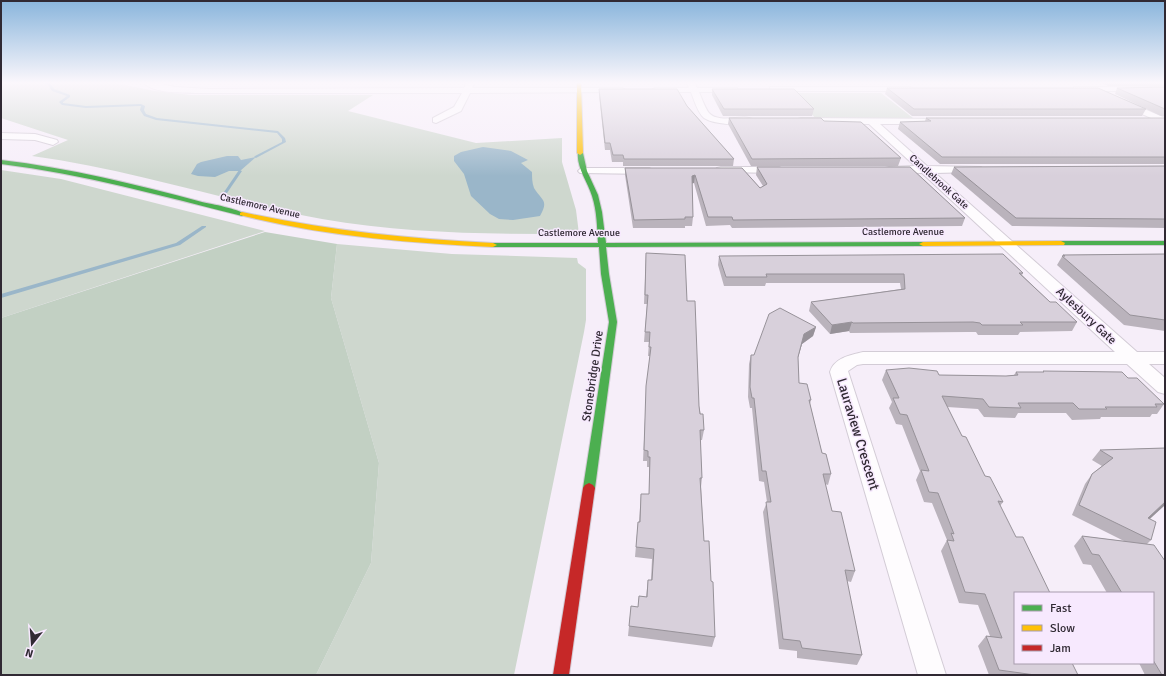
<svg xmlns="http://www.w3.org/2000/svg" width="1166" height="676" font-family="Signika,sans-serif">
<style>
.green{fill:#ced7ce}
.forest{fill:#c2d0c3}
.water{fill:#9ab6c9}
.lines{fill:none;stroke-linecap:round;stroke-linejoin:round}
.stream{fill:#9ab6c9;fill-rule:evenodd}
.street-casing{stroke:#d3ccd6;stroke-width:2}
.fast-casing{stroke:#d3ccd6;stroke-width:2}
.slow-casing{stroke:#d3ccd6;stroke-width:2}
.jam-casing{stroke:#d3ccd6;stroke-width:2}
.street{fill:#fefcfe;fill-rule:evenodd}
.fast{fill:#4caf50;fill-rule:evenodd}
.slow{fill:#ffc107;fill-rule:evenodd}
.jam{fill:#c62828;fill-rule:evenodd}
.wall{fill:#bab3bc}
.shaded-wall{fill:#979299}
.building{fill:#d8d0db;stroke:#979299}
.labels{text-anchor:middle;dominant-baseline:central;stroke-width:3;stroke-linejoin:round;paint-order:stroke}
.far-street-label{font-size:10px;fill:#302933;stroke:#f7e9fe}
.street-label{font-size:12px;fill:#302933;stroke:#f7e9fe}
.near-street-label{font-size:14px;fill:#302933;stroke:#f7e9fe}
</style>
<rect width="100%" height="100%" fill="#f6eef9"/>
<!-- green -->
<g class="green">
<path d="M1,82H110L155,91L191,95H373L348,111L476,143L562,138V162L576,210L579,234C493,234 407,234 322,219C224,201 130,169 32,156L68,140L1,118Z"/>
<path d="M793,93H881L913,118L816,119Z"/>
<path d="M1,170L61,179L265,231L1,318Z"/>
<path d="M337,244L452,254L577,258L578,263L586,269V320L584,332L514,675H316L371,563L379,463L331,298Z"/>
</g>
<!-- forest -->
<path class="forest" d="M265,232L337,244L331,298L379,463L371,563L316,675H1V318Z"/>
<!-- water -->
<g class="water">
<path d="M483,147L511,151L528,160L521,163L532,172C532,177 532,183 534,188C542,201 549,200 540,216L513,220L499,219L490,214L471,196L464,174L454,161V156L461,152Z"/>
<path d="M227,156H238L241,160L256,157L240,171H229L215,177L198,176L191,174L197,164L201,162Z"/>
</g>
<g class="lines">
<!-- stream -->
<g class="stream">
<path d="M42,82L50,83L54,89L70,95V97L63,102V103L86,106L141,104L145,106L144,110L146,114L157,118L278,131L285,138L286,142L256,158L254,157L255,156L282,142V139L277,133L156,120L144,116L140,110L141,106H140L86,108L62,105L59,102L67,96L52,91L48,85Z"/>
<path d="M239,170L242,171L227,193H225L224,192Z"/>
<path d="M202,226H206V227L180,245L1,298V294L176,243Z"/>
</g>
<defs>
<g id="street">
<path d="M143,82H152L175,87L209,89L464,88L467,82H475L472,88H622L626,90L622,92L470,93L461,111L436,123L433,122V118L454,107L462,93H195C180,92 154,94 143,82Z"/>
<path d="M686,82H694L697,88H737V92H699C702,99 705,108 709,113C720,125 747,112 756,121C749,128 712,124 704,118C698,113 694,100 691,92H655L651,90L655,88H689Z"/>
<path d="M770,87H910L914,89L910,91H770Z"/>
<rect x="1074" y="87" width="91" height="4"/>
<path d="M1124,100L1165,118V124L1121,105L1120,103Z"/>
<path d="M801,118L952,119V123L949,124H880L927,166L981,167L983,169L981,171L977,172L935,173L1137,352H1165V364H1149L1165,378V394L1158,392L1127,364H863L857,365L848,371L946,675H918L830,372C834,358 850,355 863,352H1115L922,173L885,172L883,170L885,168L889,167L915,166L869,124L798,123V119Z"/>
<path d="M1,133L35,134L57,140L58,142L53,145L35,140L1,139Z"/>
<path d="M721,167H779L785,170L779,173L717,172L715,170L717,168Z"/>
<path d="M584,168H649L655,171L649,174L580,173L578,171L580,169Z"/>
</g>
<g id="fast">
<path d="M578,152L583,153L587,171L598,195L602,212L606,243L923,242L927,244L923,246L606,247L609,274L617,322L595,488L593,491L589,493L585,491L583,488L609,322L601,274L599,247H493L489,245L493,243H598C597,227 597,211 592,196C588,182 576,167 578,152Z"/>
<path d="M1,160C69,168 135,184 202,202C212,204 238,209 245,214L242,216C162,196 83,174 1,164Z"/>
<path d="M1058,241H1165V245H1061L1057,243Z"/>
</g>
<g id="slow">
<path d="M577,82H581L583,153L580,155L577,153Z"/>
<path d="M242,212C325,230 408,239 493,243L497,245L493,247C408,243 323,236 240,215V213Z"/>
<path d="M1061,241L1065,243L1064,245L923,246L919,244L923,242Z"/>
</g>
<path id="jam" d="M589,483L593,485L595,488L569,675H553L583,488L585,485Z"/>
</defs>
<!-- street casing -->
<use href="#street" class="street-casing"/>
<!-- fast casing -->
<use href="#fast" class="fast-casing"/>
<!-- slow casing -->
<use href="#slow" class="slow-casing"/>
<!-- jam casing -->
<use href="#jam" class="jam-casing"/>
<!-- street -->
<use href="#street" class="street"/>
<!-- fast -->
<use href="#fast" class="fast"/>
<!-- slow -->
<use href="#slow" class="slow"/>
<!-- jam -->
<use href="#jam" class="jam"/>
</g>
<!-- wall -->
<g class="wall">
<path d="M1100,82H1165V86H1108Z"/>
<path d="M1165,87V116H1161L1115,94L1117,88Z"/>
<path d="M887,88L1146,109L1142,116H912L885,94Z"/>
<path d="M599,89L687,106L734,159L733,166H623V162H612L610,150H605L599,95Z"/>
<path d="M712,89L814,109L812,116H723L712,95Z"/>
<path d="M729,118L824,121L901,158L898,166H751L728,124Z"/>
<path d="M926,118H1165V164H940L898,129L900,122L925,121Z"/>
<path d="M1165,166V228L1012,226L951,174L954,167Z"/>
<path d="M757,167L965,218L962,226L732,228L730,225L706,226L694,183H692L693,217L692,226H685V228H633L625,175V168H742L760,188L763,186L756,175Z"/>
<path d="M646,253L687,301L699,406L704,430L702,440H700L702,478L701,487L704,541L711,581L715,637L712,647L628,636L631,606L638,607L639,596L646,597L648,580H651L652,559L635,557L638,522H639L641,494H649V467H647V461H643L646,396L650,356H648L649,342H644L647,304H644Z"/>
<path d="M1165,254V331L1124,325L1057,265L1063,255Z"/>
<path d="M719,256L1023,273L1022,275L1050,302L1077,322L1072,331L1020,332L1018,335H978L976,332H968L850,333L849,331L830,334L809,311L811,302L901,289L900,283H766L765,286H724L718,265Z"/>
<path d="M816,327L813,336L802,344L798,358L799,383L811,400L810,404L822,453L831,474L828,485L825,484L832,511L855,571L851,582L847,581L862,655L857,665L797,658V651L779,649L763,512L767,502L764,482L759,481L752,408H750L748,397L749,364L751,355H754Z"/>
<path d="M886,370L939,375L1006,376L1014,375L1016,372H1043V371L1128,378L1164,404L1157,414H1152L1150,417H1101L1100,419L1072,420L1066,413H1018L1015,418L984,417L978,409L947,407L962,436L985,476L1003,502L1000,506L1015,593L1078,675H989L978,646L986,636H990L978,605L959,603L941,551L947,540L932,503L924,502L916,480L920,471L902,425L896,424L889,408L892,402L882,380Z"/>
<path d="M1165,448V505L1149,519L1151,540L1147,544L1165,675H1145L1139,663H1153V593H1107L1091,565L1083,564L1074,546L1082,536L1124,541L1072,515L1085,484L1092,474L1102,466L1092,460L1100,450Z"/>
</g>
<!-- shaded-wall -->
<g class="shaded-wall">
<path d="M695,175L694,183L691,184L692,176Z"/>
<path d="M852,322L849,331L830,334L832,325Z"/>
<path d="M816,327L813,336L802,344L795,367L804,334Z"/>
<path d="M1165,502V505L1139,529L1148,518Z"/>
</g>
<!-- building -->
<g class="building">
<path d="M1165,87V109L1117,88Z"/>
<path d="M887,88H1098L1146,109H914Z"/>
<path d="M599,89H677L687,106L734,159H624L623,155H613L610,143H605Z"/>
<path d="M712,89H794L814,109H724Z"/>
<path d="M729,118H821L824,121L861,122L901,158L752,159Z"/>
<path d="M926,118H1165V157H942L900,122L931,121Z"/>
<path d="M1165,166V219L1016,218L954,167Z"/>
<path d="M757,167H910L965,218L733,220L732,217H708L695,175L692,176L693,217H685V219L634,220L625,168H742L760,188L767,184Z"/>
<path d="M646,253L685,255L687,301H695L699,406L700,414H703L704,430H700L702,478H700L704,541H709L711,581L713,582L715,637L629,626L631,606L638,607L639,596L647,597L648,580H652L654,549L636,547L638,522H640L641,494H649L650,457H648V451L644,450L646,386L651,347H649L650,332H645L648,295H645Z"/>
<path d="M1003,254L1023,273H1019L1050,302H1056L1077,322H1020L1023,325H982L980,323L973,322L853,323L852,322L832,325L811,302L905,289L904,274H766L767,277H726L719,256Z"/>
<path d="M1165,254V320L1130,315L1062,256H1065L1063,255Z"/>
<path d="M780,308L816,327L804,334L798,357L799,383L807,384L811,400H809L822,453L826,454L831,474H823L832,511L841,512L855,571L845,570L862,655L802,648L800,641L783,639L766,502H771L766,471H762L754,398H752L750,387L751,355H754L769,314Z"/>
<path d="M909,368L937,371L939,375L1006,376L1018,375L1016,372H1044L1043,371L1122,372L1128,378H1137L1164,404H1155L1157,407H1105L1107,409H1079L1073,403H1018L1021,408L989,407L983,399L942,396L962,436L966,437L985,476L990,477L1003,502L998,501L1016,537H1023L1050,593H1015V663H1072L1078,675H1035L999,670L986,636L1002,638L985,594L965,592L947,540L954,541L951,533L954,534L938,493L929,492L921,470L929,471L907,415L900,414L893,398H899L886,370Z"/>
<path d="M1165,448V502L1148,518L1156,522L1151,540L1079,505L1092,474L1113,458L1100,450Z"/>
<path d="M1082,536L1154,545L1165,561V675H1162L1153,660V593H1122L1099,555L1092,554Z"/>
</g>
<!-- sky -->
<linearGradient id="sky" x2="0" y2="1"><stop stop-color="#89b5dc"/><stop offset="0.47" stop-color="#fbf7fc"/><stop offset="1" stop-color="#fbf7fc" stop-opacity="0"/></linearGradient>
<rect width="1166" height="176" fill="url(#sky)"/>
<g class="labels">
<!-- far-street labels -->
<g class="far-street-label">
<text transform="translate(939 182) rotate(42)">Candlebrook Gate</text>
<text transform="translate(260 206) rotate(13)">Castlemore Avenue</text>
<text x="903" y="232">Castlemore Avenue</text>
<text x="579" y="233">Castlemore Avenue</text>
</g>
<!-- street labels -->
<g class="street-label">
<text transform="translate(1086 316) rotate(43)">Aylesbury Gate</text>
<text transform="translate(593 376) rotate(-82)">Stonebridge Drive</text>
</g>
<!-- near-street labels -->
<g class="near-street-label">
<text transform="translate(858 434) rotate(73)">Lauraview Crescent</text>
</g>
</g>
<!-- border -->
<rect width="1166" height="676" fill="none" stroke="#302933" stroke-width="4"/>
<!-- legend -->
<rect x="1014" y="592" width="140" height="72" fill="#f7e9fe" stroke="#a79cad"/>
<rect x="1022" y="605" width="20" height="6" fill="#4caf50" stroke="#a79cad"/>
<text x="1050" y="612" font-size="12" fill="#302933">Fast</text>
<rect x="1022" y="625" width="20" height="6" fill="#ffc107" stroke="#a79cad"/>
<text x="1050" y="632" font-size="12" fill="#302933">Slow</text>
<rect x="1022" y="645" width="20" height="6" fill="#c62828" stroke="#a79cad"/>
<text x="1050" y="652" font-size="12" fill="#302933">Jam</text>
<!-- north arrow -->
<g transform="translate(32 644) rotate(197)" stroke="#f7e9fe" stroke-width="3" paint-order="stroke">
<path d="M0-3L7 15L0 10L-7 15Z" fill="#302933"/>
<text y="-6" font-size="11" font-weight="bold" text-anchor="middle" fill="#302933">N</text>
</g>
</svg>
